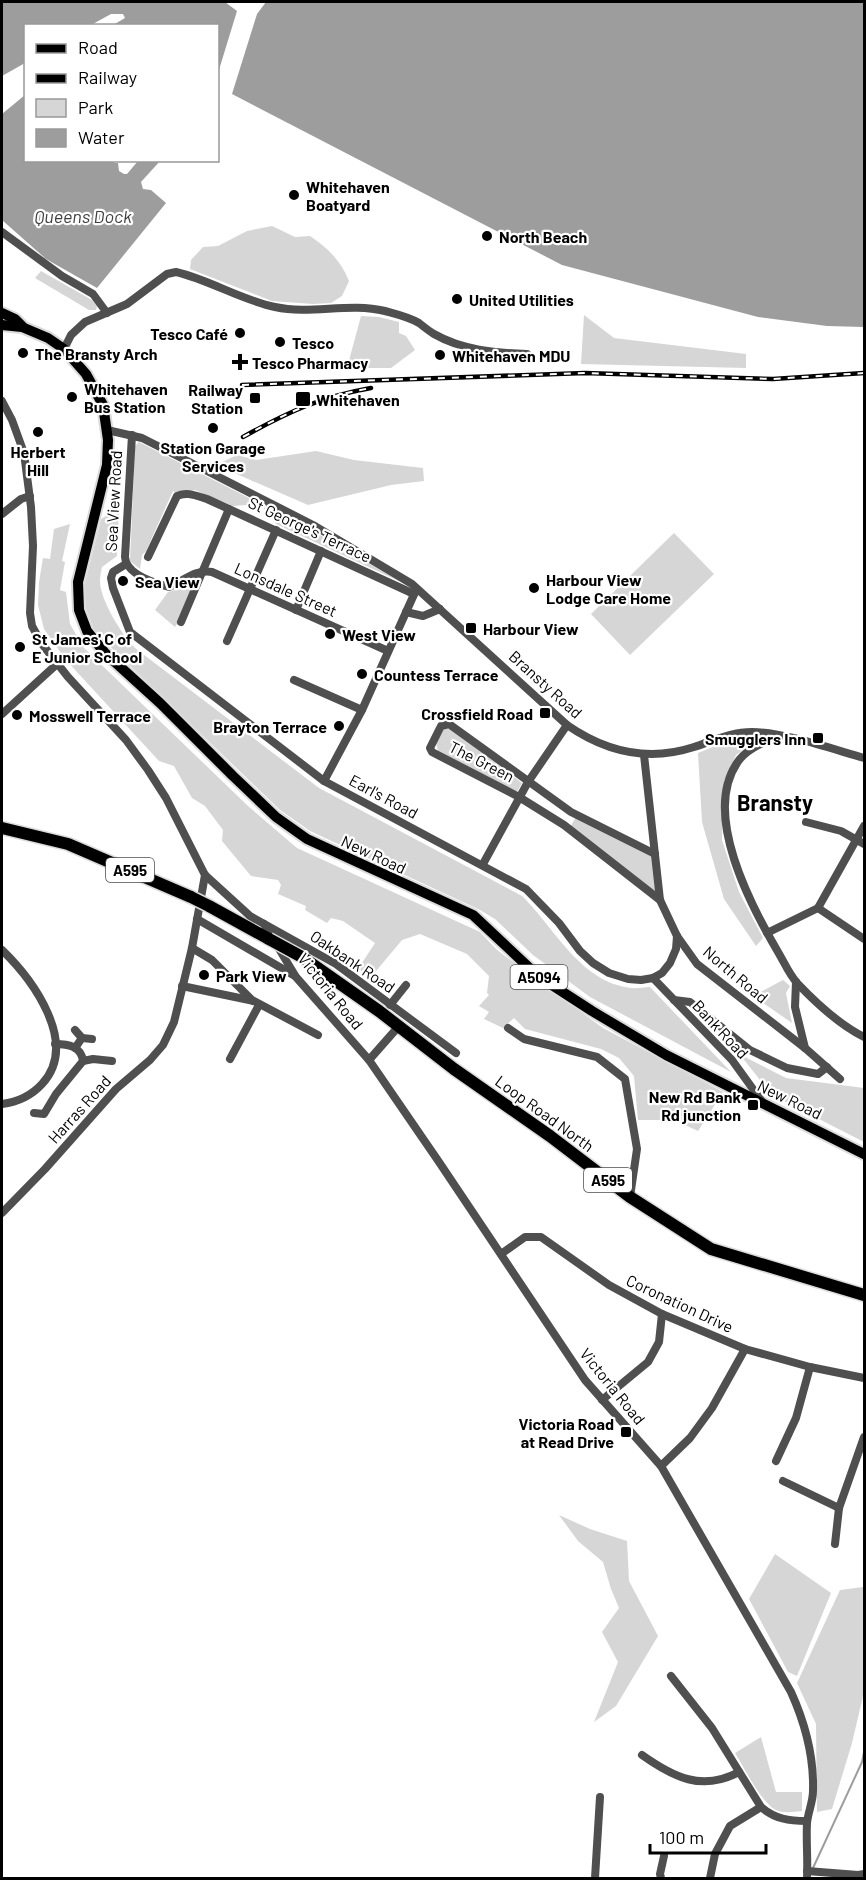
<svg xmlns="http://www.w3.org/2000/svg" width="866" height="1880" font-family="Barlow,sans-serif">
<style>
.green{fill:#d6d6d6}
.water{fill:#9d9d9d}
.lines{fill:none;stroke-linecap:round;stroke-linejoin:round}
.stream{stroke:#9d9d9d;stroke-width:2}
.major-casing{stroke:#dbdbdb;stroke-width:14}
.highway-casing{stroke:#dbdbdb;stroke-width:15}
.minor{stroke:#4f4f4f;stroke-width:8}
.major{stroke:#000;stroke-width:10}
.highway{stroke:#000;stroke-width:12}
.rail-casing{stroke:#000;stroke-width:4.5}
.rail{stroke:#fff;stroke-width:2;stroke-dasharray:7;stroke-linecap:butt}
.highway-bridge-casing{stroke:#dbdbdb;stroke-width:15;stroke-linecap:butt}
.highway-bridge{stroke:#000;stroke-width:12}
.poi-dot{fill:#000;stroke:#fff;stroke-width:2}
.labels{text-anchor:middle;dominant-baseline:central;stroke-width:4.5;stroke-linejoin:round;paint-order:stroke}
.shield{fill:#fff;stroke:#4c4c4c;stroke-width:1.5}
.shield-label{font-size:15px;font-weight:bold;fill:#000}
.poi-label{font-size:16px;font-weight:bold;fill:#000;stroke:#fff;text-anchor:start}
.street-label{font-size:16px;fill:#000;stroke:#fff}
.water-label{font-size:18px;font-style:italic;fill:#3e3e3e;stroke:#fff}
.district-label{font-size:22px;font-weight:bold;fill:#000;stroke:#fff}
</style>
<rect width="100%" height="100%" fill="#fff"/>
<!-- green -->
<g class="green">
<path d="M272,226L295,237L310,236C328,248 341,261 349,281L342,296L331,303L313,304L272,301L190,269L191,260L203,247L218,246L247,231Z"/>
<path d="M41,271L92,300L97,306L96,310H89L35,278Z"/>
<path d="M584,315L614,338L746,354V368L581,364Z"/>
<path d="M361,316L379,317L399,322V333L406,336L415,350L391,368H347Z"/>
<path d="M139,442L261,504L233,506L195,490L176,493L173,491L146,551L142,555L140,569L130,561L135,446Z"/>
<path d="M316,451L354,460L423,468L424,481L391,485L308,505L216,465L237,455L256,460Z"/>
<path d="M262,506L306,527L401,582L276,524Z"/>
<path d="M119,508L117,556L102,567C101,571 100,577 100,581C100,600 122,635 135,648L319,788L522,896C555,928 580,982 631,988C637,989 644,987 650,987L731,1072L590,997L533,955L495,919L480,910L310,831L280,810L95,632L86,609L84,587L101,519Z"/>
<path d="M70,524L62,561L65,562L60,590L66,592L70,624L84,648L248,806L297,848L480,932L496,949L526,972L603,1028L723,1092L698,1131L674,1120H638L634,1076L619,1058L601,1049L525,1029L514,1018L503,1028L484,1019L489,1012L479,1006L489,995L487,993L489,976L467,954L420,934L402,940L371,977L358,969L375,943L343,921L331,918L327,923L305,910L306,906L278,894L281,885L278,880L251,876L222,841L223,830L205,806L192,798L174,766L159,761L65,659L44,629L38,605L39,582L43,558L50,559L54,529Z"/>
<path d="M674,533L714,574L630,655L591,614Z"/>
<path d="M196,578L178,622L175,627L155,610L168,592L182,588Z"/>
<path d="M450,728L522,783L517,792L438,751L436,743L444,729Z"/>
<path d="M735,738L758,739L736,755L724,781L722,840L739,892L763,938L756,946L724,899L702,822L698,753Z"/>
<path d="M576,817L652,855L656,892L570,827Z"/>
<path d="M783,980L790,986L786,993L792,1023L753,996Z"/>
<path d="M737,1051L747,1058L786,1078L864,1088V1142L772,1095Z"/>
<path d="M559,1515L590,1529L627,1541L629,1581L658,1636L616,1706L594,1722L618,1662L602,1632L619,1608L611,1589L603,1562L578,1541Z"/>
<path d="M775,1554L831,1593L797,1676L788,1672L749,1599Z"/>
<path d="M864,1584V1692L852,1743L832,1809L817,1812L816,1724L797,1683L840,1590L863,1587Z"/>
<path d="M761,1737L776,1792H802V1811C794,1812 786,1813 778,1811C762,1805 744,1767 735,1753Z"/>
</g>
<!-- water -->
<g class="water">
<path d="M2,2H225L237,11L218,73V26L113,25L125,18L123,14H111L91,25L26,26L25,63L2,76Z"/>
<path d="M266,2H864V327L827,326L758,317L562,265L232,94L257,14Z"/>
<path d="M25,95L26,160L111,161L115,163H118L119,171L124,174H127L138,161H160L141,182L143,189L151,190L166,203L97,288L46,259L2,220V114Z"/>
</g>
<g class="lines">
<!-- stream -->
<path class="stream" d="M813,1868L862,1762L864,1752"/>
<defs>
<g id="major">
<path d="M2,313L15,319L22,326"/>
<path d="M2,325L22,327L48,338L64,349L86,374L103,405L108,440L107,465L78,582L79,610L87,631L105,653L160,703L233,776L276,817L307,839L473,915L538,976L592,1011L666,1055L864,1154"/>
</g>
<g id="highway">
<path d="M2,828L68,844L191,897"/>
<path d="M209,906L269,939"/>
<path d="M302,957L379,1011L454,1069L550,1136L630,1197L711,1249L864,1295"/>
</g>
</defs>
<!-- major casing -->
<use href="#major" class="major-casing"/>
<!-- highway casing -->
<use href="#highway" class="highway-casing"/>
<!-- minor -->
<g class="minor">
<path d="M2,232L62,276L93,294L107,313"/>
<path d="M64,349L71,335L85,322L127,304L167,274L176,272C210,280 241,300 275,307C311,315 349,302 385,311C396,314 409,317 419,323C424,327 429,331 434,334C462,350 495,353 527,354"/>
<path d="M2,401L12,420L24,453L31,507L33,546L30,613L32,626L42,644L68,677L126,740L148,770L166,798L205,875L250,916L336,964L456,1053"/>
<path d="M107,430L142,438L211,473L313,525L412,584L567,725C606,752 648,762 694,747C713,741 731,732 752,732C784,732 832,749 864,758"/>
<path d="M132,435L125,557C126,574 154,583 169,587C184,581 195,569 212,572L388,651"/>
<path d="M2,514L21,499L30,496"/>
<path d="M148,557L177,496C186,491 197,496 207,499L414,594"/>
<path d="M126,564L113,572L111,578L113,588L130,632L324,781L526,889L559,923L580,951L593,963L609,973L628,979L641,980L653,978L662,973L670,963L676,949L677,936"/>
<path d="M296,610L321,551"/>
<path d="M406,612L423,616L440,609"/>
<path d="M181,622L229,509"/>
<path d="M227,641L276,530"/>
<path d="M294,680L362,710"/>
<path d="M2,714L57,664"/>
<path d="M778,736C763,743 746,749 737,763C702,815 751,906 778,952C784,962 789,974 797,983C816,1003 840,1025 864,1037"/>
<path d="M644,755L660,900L677,936L697,964L805,1048L840,1079"/>
<path d="M324,781L362,710L416,590"/>
<path d="M806,822L841,831L864,844"/>
<path d="M655,854L571,812L449,724L441,726L430,748L432,752L519,797L564,825L660,900"/>
<path d="M483,864L528,782L567,725"/>
<path d="M818,908L864,939"/>
<path d="M197,919L295,976"/>
<path d="M264,924L296,977L369,1060L439,1162L585,1380L661,1466L791,1692C805,1723 814,1757 813,1791C813,1802 808,1812 807,1823C806,1841 808,1860 807,1878"/>
<path d="M767,933L818,908L864,826"/>
<path d="M192,948L212,960L253,1001"/>
<path d="M2,950C32,979 80,1043 42,1084C31,1096 18,1102 2,1104"/>
<path d="M653,978L732,1060L763,1103"/>
<path d="M796,982L795,1007L805,1048"/>
<path d="M182,986L254,1001L318,1035"/>
<path d="M674,1000L690,1002L750,1050L787,1068L818,1074L827,1067"/>
<path d="M390,1005L406,985"/>
<path d="M508,1028L524,1039L597,1057L625,1079L637,1149L630,1197"/>
<path d="M75,1030L82,1038"/>
<path d="M75,1048L82,1038L92,1039"/>
<path d="M230,1059L259,1005"/>
<path d="M369,1060L399,1026"/>
<path d="M83,1061L93,1059L112,1061"/>
<path d="M34,1113L44,1114L56,1094L83,1061C81,1046 68,1044 55,1044"/>
<path d="M2,1213L45,1169L116,1089L150,1060L163,1045L174,1022L192,948L205,875"/>
<path d="M501,1254L525,1237H541L609,1285L662,1314L745,1349L810,1367L864,1378"/>
<path d="M602,1400L648,1362L659,1342L662,1314"/>
<path d="M776,1461L796,1418L810,1367"/>
<path d="M661,1466L690,1438L712,1408L745,1349"/>
<path d="M783,1481L839,1508"/>
<path d="M835,1544L839,1508L864,1437"/>
<path d="M671,1676L712,1728L761,1807C775,1819 789,1821 807,1821"/>
<path d="M642,1755C673,1777 702,1792 739,1772"/>
<path d="M807,1871L858,1875L864,1874"/>
<path d="M595,1878L600,1797"/>
<path d="M661,1878L660,1874L664,1856"/>
<path d="M710,1878L715,1854L730,1826L761,1807"/>
</g>
<!-- major -->
<use href="#major" class="major"/>
<!-- highway -->
<use href="#highway" class="highway"/>
<defs>
<g id="rail">
<path d="M242,385L585,373L773,379L864,373"/>
<path d="M243,437C288,412 320,397 371,388"/>
</g>
</defs>
<!-- rail casing -->
<use href="#rail" class="rail-casing"/>
<!-- rail -->
<use href="#rail" class="rail"/>
<defs>
<g id="highway-bridge">
<path d="M191,897L209,906"/>
<path d="M269,939L302,957"/>
</g>
</defs>
<!-- highway-bridge casing -->
<use href="#highway-bridge" class="highway-bridge-casing"/>
<!-- highway-bridge -->
<use href="#highway-bridge" class="highway-bridge"/>
</g>
<!-- markers -->
<g class="poi-dot">
<circle cx="294" cy="195" r="6"/>
<circle cx="487" cy="236" r="6"/>
<circle cx="457" cy="299" r="6"/>
<circle cx="240" cy="333" r="6"/>
<circle cx="280" cy="342" r="6"/>
<circle cx="23" cy="353" r="6"/>
<circle cx="440" cy="355" r="6"/>
<path d="M237 353h6v6h6v6h-6v6h-6v-6h-6v-6h6z"/>
<circle cx="72" cy="397" r="6"/>
<rect x="249" y="392" width="12" height="12" rx="3"/>
<rect x="295" y="391" width="16" height="16" rx="3"/>
<circle cx="213" cy="428" r="6"/>
<circle cx="38" cy="432" r="6"/>
<circle cx="123" cy="581" r="6"/>
<circle cx="534" cy="588" r="6"/>
<rect x="465" y="622" width="12" height="12" rx="3"/>
<circle cx="330" cy="634" r="6"/>
<circle cx="20" cy="647" r="6"/>
<circle cx="362" cy="674" r="6"/>
<rect x="539" y="707" width="12" height="12" rx="3"/>
<circle cx="17" cy="715" r="6"/>
<circle cx="339" cy="726" r="6"/>
<rect x="812" y="732" width="12" height="12" rx="3"/>
<circle cx="204" cy="975" r="6"/>
<rect x="747" y="1099" width="12" height="12" rx="3"/>
<rect x="620" y="1426" width="12" height="12" rx="3"/>
</g>
<g class="labels">
<!-- shield labels -->
<g class="shield">
<rect x="106" y="858" width="48" height="24" rx="4.5"/>
<rect x="510.5" y="965" width="57" height="24" rx="4.5"/>
<rect x="584" y="1168" width="48" height="24" rx="4.5"/>
</g>
<g class="shield-label">
<text x="130" y="870">A595</text>
<text x="539" y="977">A5094</text>
<text x="608" y="1180">A595</text>
</g>
<!-- poi labels -->
<g class="poi-label">
<text x="306" y="186">Whitehaven<tspan x="306" dy="18">Boatyard</tspan></text>
<text x="499" y="236">North Beach</text>
<text x="469" y="299">United Utilities</text>
<text x="228" y="333" text-anchor="end">Tesco Café</text>
<text x="292" y="342">Tesco</text>
<text x="35" y="353">The Bransty Arch</text>
<text x="452" y="355">Whitehaven MDU</text>
<text x="252" y="362">Tesco Pharmacy</text>
<text x="84" y="388">Whitehaven<tspan x="84" dy="18">Bus Station</tspan></text>
<text x="243" y="389" text-anchor="end">Railway<tspan x="243" dy="18">Station</tspan></text>
<text x="316" y="399">Whitehaven</text>
<text x="213" y="447" text-anchor="middle">Station Garage<tspan x="213" dy="18">Services</tspan></text>
<text x="38" y="451" text-anchor="middle">Herbert<tspan x="38" dy="18">Hill</tspan></text>
<text x="546" y="579">Harbour View<tspan x="546" dy="18">Lodge Care Home</tspan></text>
<text x="135" y="581">Sea View</text>
<text x="483" y="628">Harbour View</text>
<text x="342" y="634">West View</text>
<text x="32" y="638">St James' C of<tspan x="32" dy="18">E Junior School</tspan></text>
<text x="374" y="674">Countess Terrace</text>
<text x="533" y="713" text-anchor="end">Crossfield Road</text>
<text x="29" y="715">Mosswell Terrace</text>
<text x="327" y="726" text-anchor="end">Brayton Terrace</text>
<text x="806" y="738" text-anchor="end">Smugglers Inn</text>
<text x="216" y="975">Park View</text>
<text x="741" y="1096" text-anchor="end">New Rd Bank<tspan x="741" dy="18">Rd junction</tspan></text>
<text x="614" y="1423" text-anchor="end">Victoria Road<tspan x="614" dy="18">at Read Drive</tspan></text>
</g>
<!-- street labels -->
<g class="street-label">
<text transform="translate(113 501) rotate(-87)">Sea View Road</text>
<text transform="translate(310 529) rotate(25)">St George's Terrace</text>
<text transform="translate(286 589) rotate(24)">Lonsdale Street</text>
<text transform="translate(546 684) rotate(42)">Bransty Road</text>
<text transform="translate(482 761) rotate(27)">The Green</text>
<text transform="translate(384 796) rotate(28)">Earl's Road</text>
<text transform="translate(374 854) rotate(25)">New Road</text>
<text transform="translate(353 961) rotate(34)">Oakbank Road</text>
<text transform="translate(736 974) rotate(40)">North Road</text>
<text transform="translate(331 991) rotate(51)">Victoria Road</text>
<text transform="translate(721 1029) rotate(47)">Bank Road</text>
<text transform="translate(790 1099) rotate(26)">New Road</text>
<text transform="translate(79 1109) rotate(-48)">Harras Road</text>
<text transform="translate(545 1113) rotate(36)">Loop Road North</text>
<text transform="translate(680 1303) rotate(25)">Coronation Drive</text>
<text transform="translate(613 1386) rotate(51)">Victoria Road</text>
</g>
<!-- water labels -->
<g class="water-label">
<text x="83" y="216">Queens Dock</text>
</g>
<!-- district labels -->
<g class="district-label">
<text x="775" y="802">Bransty</text>
</g>
</g>
<!-- border -->
<rect width="866" height="1880" fill="none" stroke="#000000" stroke-width="6"/>
<!-- legend -->
<rect x="24" y="24" width="195" height="138" fill="#ffffff" stroke="#999999" stroke-width="1.5"/>
<rect x="36" y="44" width="30" height="9" fill="#000000" stroke="#999999" stroke-width="1.5"/>
<text x="78" y="54" font-size="18" fill="#000000">Road</text>
<rect x="36" y="74" width="30" height="9" fill="#000000" stroke="#999999" stroke-width="1.5"/>
<text x="78" y="84" font-size="18" fill="#000000">Railway</text>
<rect x="36" y="99" width="30" height="18" fill="#d6d6d6" stroke="#999999" stroke-width="1.5"/>
<text x="78" y="114" font-size="18" fill="#000000">Park</text>
<rect x="36" y="129" width="30" height="18" fill="#9d9d9d" stroke="#999999" stroke-width="1.5"/>
<text x="78" y="144" font-size="18" fill="#000000">Water</text>
<!-- scale -->
<path d="M650 1844v9h116v-9" fill="none" stroke="#000000" stroke-width="3"/>
<text x="659" y="1844" font-size="18" fill="#000000" stroke="#ffffff" stroke-width="4.5" paint-order="stroke">100 m</text>
</svg>
